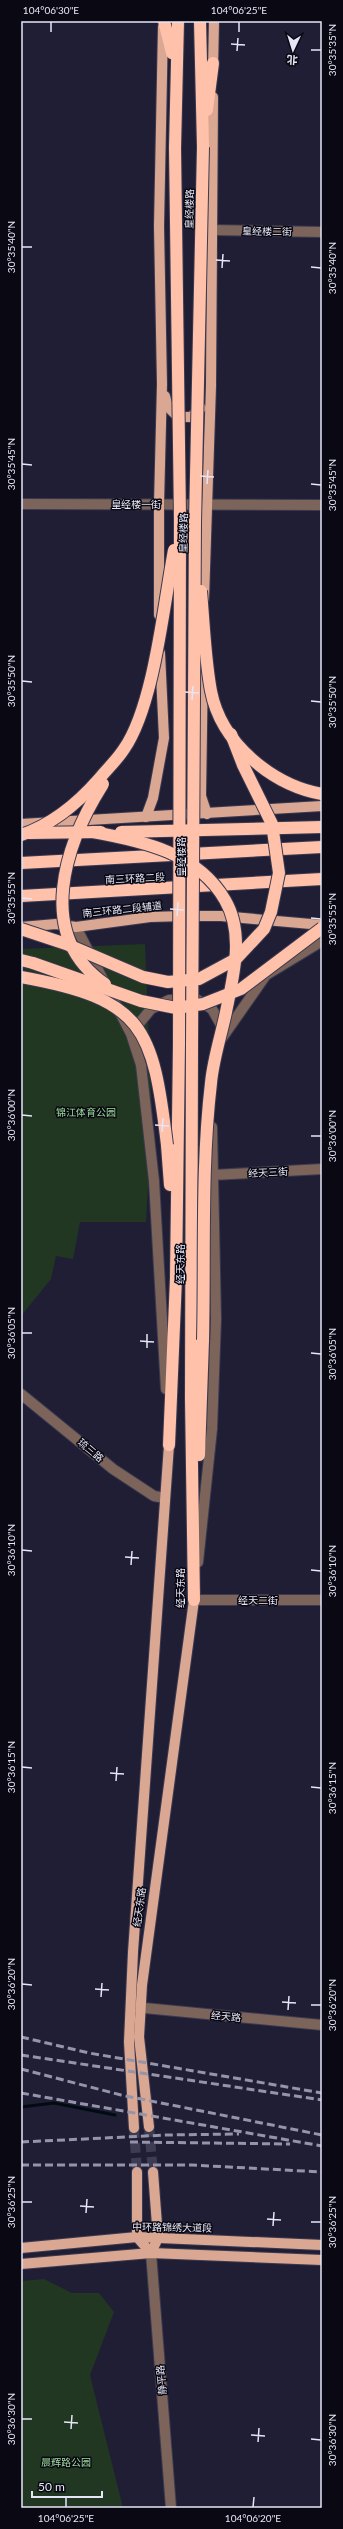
<svg xmlns="http://www.w3.org/2000/svg" width="343" height="2529" font-family="Lato,'Noto Sans SC',sans-serif">
<style>
.green{fill:#213721}
.lines{fill:none;stroke-linecap:round;stroke-linejoin:round}
.stream{stroke:#000c11;stroke-width:3}
.major-tunnel{stroke:#3d3c52;stroke-width:10;stroke-dasharray:10 5;stroke-linecap:butt}
.minor-casing{stroke:#3b3a50;stroke-width:12}
.major-casing{stroke:#3b3a50;stroke-width:12}
.highway-casing{stroke:#3b3a50;stroke-width:14}
.minor{stroke:#7c645a;stroke-width:10}
.major{stroke:#daa793;stroke-width:10}
.highway{stroke:#ffc1a9;stroke-width:12}
.rail{stroke:#9594a8;stroke-width:3;stroke-dasharray:8 4;stroke-linecap:butt}
.highway-bridge-casing{stroke:#3b3a50;stroke-width:14;stroke-linecap:butt}
.highway-bridge{stroke:#ffc1a9;stroke-width:12}
.ticks{fill:none;stroke:#e6e6f7;stroke-width:1.5}
.labels{text-anchor:middle;dominant-baseline:central;stroke-width:3;stroke-linejoin:round;paint-order:stroke}
.street-label{font-size:10px;fill:#e6e6f7;stroke:#0a0913}
.park-label{font-size:10px;fill:#9bda9a;stroke:#0a0913}
.neatline{fill:none;stroke:#e6e6f7;stroke-width:1.5}
.ticks-label{font-size:10px;text-anchor:middle;fill:#e6e6f7}
</style>
<rect width="100%" height="100%" fill="#1f1e35"/>
<!-- green -->
<g class="green">
<path d="M145,944L152,1115L146,1222H80L73,1259L56,1256L51,1279L21,1316V949Z"/>
<path d="M44,2279L72,2293H99L114,2312L90,2375L123,2508H21V2281Z"/>
</g>
<g class="lines">
<!-- stream -->
<path class="stream" d="M21,2107L54,2103L115,2115"/>
<!-- major-tunnel -->
<g class="major-tunnel">
<path d="M149,2127L153,2172"/>
<path d="M134,2128L137,2172"/>
</g>
<defs>
<g id="minor">
<path d="M211,230L322,232"/>
<path d="M21,504L322,505"/>
<path d="M76,927L131,1034L141,1065L154,1181L166,1389"/>
<path d="M132,1032L151,1009L169,1000L196,999L212,1009L225,1032"/>
<path d="M222,1038L266,975L322,941"/>
<path d="M213,1175L322,1169"/>
<path d="M21,1394L113,1469L154,1496L165,1498"/>
<path d="M198,1562L212,1429L216,1319L212,1127"/>
<path d="M195,1592L194,1600H322"/>
<path d="M134,2007L322,2025"/>
<path d="M151,2253L171,2508"/>
</g>
<g id="major">
<path d="M213,69L214,21"/>
<path d="M165,396L168,407L178,417H191L201,408"/>
<path d="M204,599L211,386L213,97"/>
<path d="M159,615V504L162,384L159,226L163,27"/>
<path d="M203,665L201,796L207,814"/>
<path d="M146,817L153,798L164,738L160,653"/>
<path d="M21,824L322,806"/>
<path d="M21,927L56,924L76,927L150,917L185,916H221L322,925"/>
<path d="M149,2127L139,2037L142,1985L194,1600"/>
<path d="M134,2128L129,2042L133,1952L169,1445"/>
<path d="M137,2172V2237L151,2253L158,2238L153,2172"/>
<path d="M21,2248L137,2237L322,2245"/>
<path d="M21,2264L151,2253L322,2260"/>
</g>
<g id="highway">
<path d="M164,21L172,53"/>
<path d="M200,21L203,147"/>
<path d="M207,110L213,63"/>
<path d="M175,148L178,21"/>
<path d="M21,863L322,847"/>
<path d="M21,896L322,879"/>
<path d="M21,960L33,963"/>
<path d="M192,1045L191,1399L194,1600"/>
<path d="M167,1145L170,1185"/>
<path d="M169,1445L176,1278L179,1044"/>
<path d="M199,1455L203,1340"/>
</g>
</defs>
<!-- minor casing -->
<use href="#minor" class="minor-casing"/>
<!-- major casing -->
<use href="#major" class="major-casing"/>
<!-- highway casing -->
<use href="#highway" class="highway-casing"/>
<!-- minor -->
<use href="#minor" class="minor"/>
<!-- major -->
<use href="#major" class="major"/>
<!-- highway -->
<use href="#highway" class="highway"/>
<!-- rail -->
<g class="rail">
<path d="M21,2037L89,2053L322,2093"/>
<path d="M21,2055L322,2100"/>
<path d="M21,2069L121,2095L322,2135"/>
<path d="M21,2093L322,2146"/>
<path d="M21,2142L167,2135L239,2134"/>
<path d="M130,2142L290,2144"/>
<path d="M21,2165H192L322,2172"/>
</g>
<defs>
<g id="highway-bridge">
<path d="M175,148L180,519L179,1044"/>
<path d="M201,591C204,624 205,659 211,691C221,743 272,785 322,794"/>
<path d="M103,784C65,844 34,935 105,984"/>
<path d="M93,832C143,841 198,853 225,900C245,934 233,977 226,1012C221,1036 213,1060 211,1083C201,1168 205,1255 203,1340"/>
<path d="M121,832L322,827"/>
<path d="M29,833L101,832"/>
<path d="M21,835C51,825 78,803 99,779C107,769 117,760 124,749C154,706 164,603 174,550"/>
<path d="M21,929L66,944L143,977L168,982L199,979L236,959L264,929L271,912L279,873L272,824L243,765L231,734"/>
<path d="M33,963L141,1001L176,1008L203,1004L241,989L322,928"/>
<path d="M21,977C144,999 153,1027 167,1145"/>
<path d="M192,1045L195,523L203,147"/>
</g>
</defs>
<!-- highway-bridge casing -->
<use href="#highway-bridge" class="highway-bridge-casing"/>
<!-- highway-bridge -->
<use href="#highway-bridge" class="highway-bridge"/>
</g>
<!-- ticks -->
<path class="ticks" d="M51,32V22M239,32V22M231,44L245,45M311,50H321M237,51L238,38M22,247H32M216,260L230,261M311,267L321,268M222,268L223,254M22,464L32,465M200,476L214,477M207,484L208,470M311,484L321,485M22,681L32,682M185,692L199,693M192,700L193,686M311,701L321,702M22,898L32,899M170,909L184,910M177,916L178,902M311,918L321,919M22,1115L32,1116M155,1125L169,1126M162,1132L163,1118M311,1136H321M22,1333H32M140,1341L154,1342M147,1348V1334M311,1353L321,1354M22,1550L32,1551M125,1557L139,1558M131,1565L132,1551M311,1570L321,1571M22,1767L32,1768M110,1773L124,1774M116,1781L117,1767M311,1787L321,1788M22,1984L32,1985M95,1989L109,1990M101,1997L102,1983M282,2002L296,2003M311,2005H321M288,2010L289,1996M22,2202H32M80,2206L94,2207M86,2213L87,2199M267,2219L281,2220M311,2222H321M273,2226L274,2212M22,2419H32M64,2422L78,2423M71,2429L72,2415M251,2435L265,2436M311,2439L321,2440M258,2442L259,2428M66,2507V2497M253,2507L254,2497"/>
<g class="labels">
<!-- street labels -->
<g class="street-label">
<text transform="translate(189 209) rotate(-89)">皇经楼路</text>
<text transform="translate(267 231) rotate(1)">皇经楼二街</text>
<text x="136" y="504">皇经楼一街</text>
<text transform="translate(183 533) rotate(-89)">皇经楼路</text>
<text transform="translate(181 857) rotate(-90)">皇经楼路</text>
<text transform="translate(135 878) rotate(-3)">南三环路二段</text>
<text transform="translate(122 909) rotate(-6)">南三环路二段辅道</text>
<text transform="translate(268 1172) rotate(-3)">经天三街</text>
<text transform="translate(180 1264) rotate(-90)">经天东路</text>
<text transform="translate(91 1450) rotate(40)">琉三路</text>
<text transform="translate(180 1588) rotate(-90)">经天东路</text>
<text x="258" y="1600">经天二街</text>
<text transform="translate(139 1907) rotate(-82)">经天东路</text>
<text transform="translate(226 2016) rotate(5)">经天路</text>
<text transform="translate(172 2227) rotate(1)">中环路锦绣大道段</text>
<text transform="translate(161 2380) rotate(-95)">静平路</text>
</g>
<!-- park labels -->
<g class="park-label">
<text x="86" y="1112">锦江体育公园</text>
<text x="66" y="2462">晨辉路公园</text>
</g>
</g>
<!-- border -->
<rect width="343" height="2529" fill="none" stroke="#0a0913" stroke-width="44"/>
<!-- north arrow -->
<g transform="translate(293 50) rotate(184)" stroke="#0a0913" stroke-width="3" paint-order="stroke">
<path d="M0-3L7 15L0 10L-7 15Z" fill="#e6e6f7"/>
<text y="-6" font-size="11" font-weight="bold" text-anchor="middle" fill="#e6e6f7">北</text>
</g>
<!-- scale -->
<path d="M32 2491v6h70v-6" fill="none" stroke="#e6e6f7" stroke-width="2"/>
<text x="38" y="2491" font-size="12" fill="#e6e6f7" stroke="#0a0913" stroke-width="3" paint-order="stroke">50 m</text>
<rect x="22" y="22" width="299" height="2485" class="neatline"/>
<g class="ticks-label">
<text x="51" y="14">104°06'30"E</text>
<text x="239" y="14">104°06'25"E</text>
<text transform="translate(332 50) rotate(-90)" y="4">30°35'35"N</text>
<text transform="translate(11 247) rotate(-90)" y="4">30°35'40"N</text>
<text transform="translate(332 268) rotate(-90)" y="4">30°35'40"N</text>
<text transform="translate(11 464) rotate(-90)" y="4">30°35'45"N</text>
<text transform="translate(332 485) rotate(-90)" y="4">30°35'45"N</text>
<text transform="translate(11 681) rotate(-90)" y="4">30°35'50"N</text>
<text transform="translate(332 702) rotate(-90)" y="4">30°35'50"N</text>
<text transform="translate(11 898) rotate(-90)" y="4">30°35'55"N</text>
<text transform="translate(332 919) rotate(-90)" y="4">30°35'55"N</text>
<text transform="translate(11 1115) rotate(-90)" y="4">30°36'00"N</text>
<text transform="translate(332 1136) rotate(-90)" y="4">30°36'00"N</text>
<text transform="translate(11 1333) rotate(-90)" y="4">30°36'05"N</text>
<text transform="translate(332 1354) rotate(-90)" y="4">30°36'05"N</text>
<text transform="translate(11 1550) rotate(-90)" y="4">30°36'10"N</text>
<text transform="translate(332 1571) rotate(-90)" y="4">30°36'10"N</text>
<text transform="translate(11 1767) rotate(-90)" y="4">30°36'15"N</text>
<text transform="translate(332 1788) rotate(-90)" y="4">30°36'15"N</text>
<text transform="translate(11 1984) rotate(-90)" y="4">30°36'20"N</text>
<text transform="translate(332 2005) rotate(-90)" y="4">30°36'20"N</text>
<text transform="translate(11 2202) rotate(-90)" y="4">30°36'25"N</text>
<text transform="translate(332 2222) rotate(-90)" y="4">30°36'25"N</text>
<text transform="translate(11 2419) rotate(-90)" y="4">30°36'30"N</text>
<text transform="translate(332 2440) rotate(-90)" y="4">30°36'30"N</text>
<text x="66" y="2522">104°06'25"E</text>
<text x="253" y="2522">104°06'20"E</text>
</g>
</svg>
